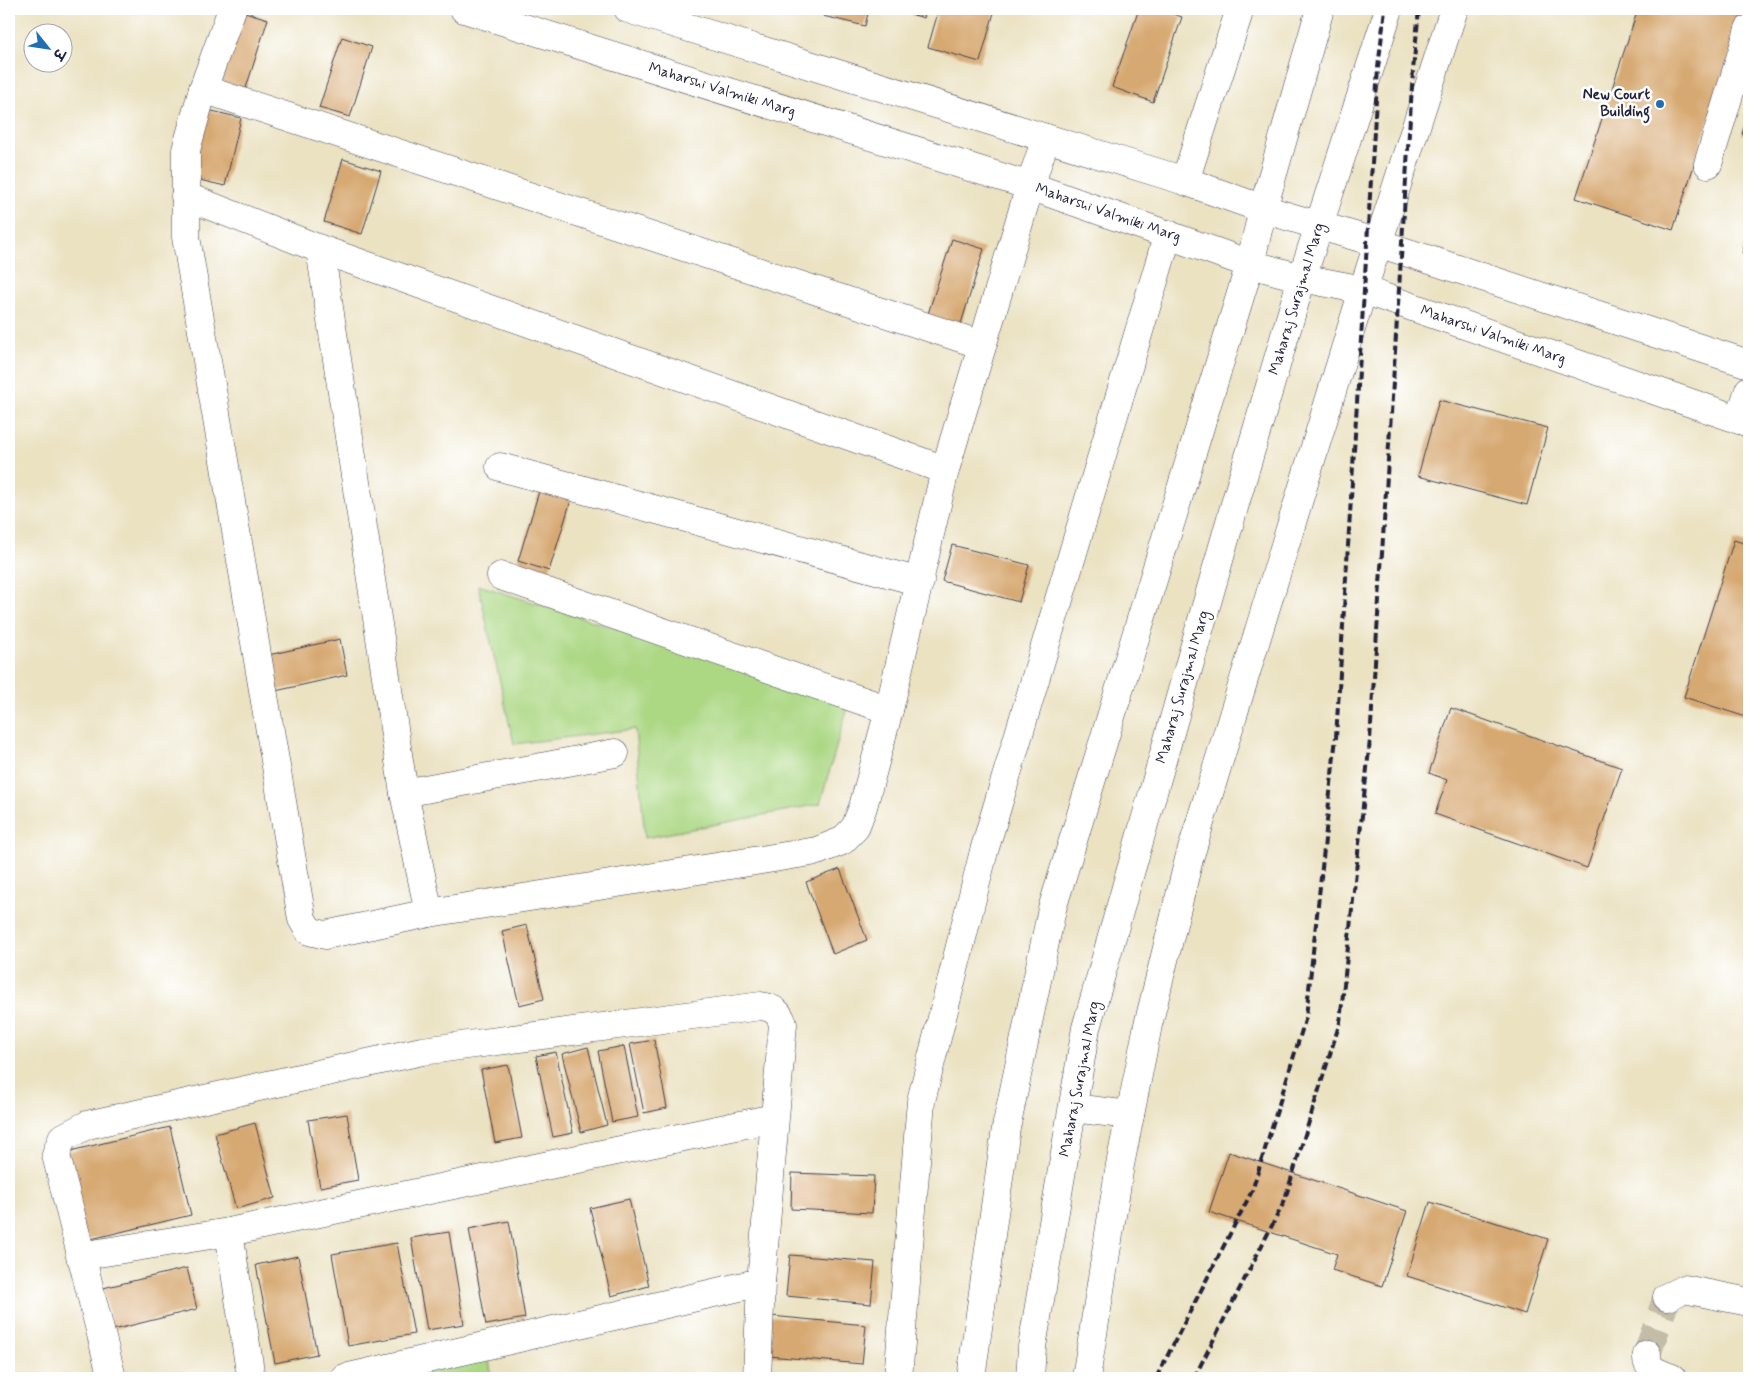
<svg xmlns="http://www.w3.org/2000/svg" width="1758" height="1387" font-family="Mynerve,'Playpen Sans Deva',sans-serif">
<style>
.green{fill:#acd884;stroke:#677d60}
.building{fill:#d7a972}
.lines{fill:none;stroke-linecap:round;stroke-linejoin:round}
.minor-tunnel{stroke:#c3bca7;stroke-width:28;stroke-dasharray:28 14;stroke-linecap:butt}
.minor-casing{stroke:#403f4f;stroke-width:29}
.major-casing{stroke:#403f4f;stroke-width:29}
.minor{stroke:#fff;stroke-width:28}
.major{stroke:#fff;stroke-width:28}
.rail{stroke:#22223b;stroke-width:4;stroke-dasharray:8 4;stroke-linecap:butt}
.poi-dot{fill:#1f6fb2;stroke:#fff;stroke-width:2}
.labels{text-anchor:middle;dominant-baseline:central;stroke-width:5;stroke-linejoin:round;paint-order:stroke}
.street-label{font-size:15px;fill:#22223b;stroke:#fff}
.poi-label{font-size:15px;font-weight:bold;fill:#22223b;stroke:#fff;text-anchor:end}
</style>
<rect width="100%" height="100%" fill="#fff"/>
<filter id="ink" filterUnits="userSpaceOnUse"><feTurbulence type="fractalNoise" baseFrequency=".02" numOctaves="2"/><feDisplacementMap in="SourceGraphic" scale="10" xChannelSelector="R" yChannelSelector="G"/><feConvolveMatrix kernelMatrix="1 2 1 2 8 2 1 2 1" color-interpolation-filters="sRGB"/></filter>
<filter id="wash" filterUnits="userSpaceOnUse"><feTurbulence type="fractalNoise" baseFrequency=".0096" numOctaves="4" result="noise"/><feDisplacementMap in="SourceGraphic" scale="20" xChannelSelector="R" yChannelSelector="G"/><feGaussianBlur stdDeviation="1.12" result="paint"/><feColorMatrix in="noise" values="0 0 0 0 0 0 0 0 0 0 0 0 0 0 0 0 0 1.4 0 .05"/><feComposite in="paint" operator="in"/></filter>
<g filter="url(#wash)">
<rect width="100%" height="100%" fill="#ebe2c2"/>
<!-- green -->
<g class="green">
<path d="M478,585L849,702L820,804L645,838L635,729L514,744Z"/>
<path d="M488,1354L492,1378H371Z"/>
</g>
<g id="blocks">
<!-- building -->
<g class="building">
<path d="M235,9L268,19L245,91L211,80Z"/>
<path d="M825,9H869L865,26L823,16Z"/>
<path d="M893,9H926L924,18Z"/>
<path d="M939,9H995L980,62L928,47Z"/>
<path d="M1139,9H1158L1182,17L1153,102L1112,87Z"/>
<path d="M1638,9H1745L1673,230L1576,198Z"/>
<path d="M342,37L372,47L350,117L319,108Z"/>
<path d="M208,110L241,118L225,186L191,178Z"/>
<path d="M1749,111V136L1742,134Z"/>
<path d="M343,159L381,171L362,234L324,222Z"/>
<path d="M1749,232V255L1742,253Z"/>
<path d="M952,239L984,249L960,327L927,317Z"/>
<path d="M1439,400L1548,428L1527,505L1418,476Z"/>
<path d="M540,488L572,497L549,571L518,561Z"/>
<path d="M1734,540L1749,545V718L1684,697Z"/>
<path d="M952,545L1029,565L1019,602L942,581Z"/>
<path d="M340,639L347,675L271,692L264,656Z"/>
<path d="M1451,708L1622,768L1587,868L1435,814L1447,780L1429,773Z"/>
<path d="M840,869L867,940L833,954L806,882Z"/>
<path d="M527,925L544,999L519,1005L502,931Z"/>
<path d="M654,1040L667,1108L644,1113L630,1044Z"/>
<path d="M624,1046L638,1117L612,1122L598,1051Z"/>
<path d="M588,1047L607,1125L581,1132L562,1054Z"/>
<path d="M556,1052L573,1133L553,1137L536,1056Z"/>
<path d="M508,1065L522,1138L495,1143L481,1070Z"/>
<path d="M347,1114L358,1180L320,1187L308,1120Z"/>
<path d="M255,1123L275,1198L236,1209L215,1134Z"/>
<path d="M170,1127L191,1215L83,1241L62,1153Z"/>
<path d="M1229,1152L1407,1211L1382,1286L1332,1270L1337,1254L1209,1212Z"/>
<path d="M792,1173L874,1176L872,1213L791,1209Z"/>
<path d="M629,1199L649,1286L611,1296L590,1208Z"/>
<path d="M1430,1202L1548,1239L1525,1314L1407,1276Z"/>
<path d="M509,1221L525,1318L486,1325L469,1229Z"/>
<path d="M449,1232L464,1324L427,1330L411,1238Z"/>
<path d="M397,1243L414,1334L348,1346L332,1254Z"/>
<path d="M790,1255L875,1262L871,1304L786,1296Z"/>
<path d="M298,1256L317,1354L275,1363L256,1265Z"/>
<path d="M187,1268L197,1309L113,1330L103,1288Z"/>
<path d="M771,1316L866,1325L862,1364L768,1356Z"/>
</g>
</g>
</g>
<g filter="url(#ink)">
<use href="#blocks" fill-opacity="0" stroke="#403f4f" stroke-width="1"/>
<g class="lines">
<!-- minor-tunnel -->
<path class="minor-tunnel" d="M1647,1354L1667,1297"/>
<defs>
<g id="minor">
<path d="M232,9L203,89L186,150V237L302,919L309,931L325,935L429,913L817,851L842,841L855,828L863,807L889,710L945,470L1030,186L1046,138"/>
<path d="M464,9L1030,186L1250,264L1302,278L1363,290L1749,423"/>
<path d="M628,9L1185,181L1263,209L1378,243L1749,364"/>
<path d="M203,89L982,345"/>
<path d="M1708,164L1749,29"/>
<path d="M1185,181L1240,9"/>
<path d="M185,196L320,249L945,470"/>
<path d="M320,249L404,793L429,913"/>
<path d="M1739,420L1749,390"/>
<path d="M500,467L920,582"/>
<path d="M501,576L889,710"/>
<path d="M404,793L615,753"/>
<path d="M229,1232L251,1378"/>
<path d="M80,1256L229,1232L774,1118"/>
<path d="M1667,1297L1684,1289L1749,1302"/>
<path d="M1647,1354C1645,1370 1659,1373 1672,1378"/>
<path d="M112,1378L56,1155L62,1138L87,1125L422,1051L761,1006C774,1008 779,1012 783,1024L761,1282L757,1378"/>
<path d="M345,1378L761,1282"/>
<path d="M898,1378L921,1101L984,851L1168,234"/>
<path d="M1086,1378L1120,1165L1148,1025L1189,859L1363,290L1454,9"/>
</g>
<g id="major">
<path d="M1073,1108L1130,1115"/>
<path d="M971,1378L1006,1128L1052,909L1250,264L1263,209L1320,9"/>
<path d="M1030,1378L1032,1347L1086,1028L1237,497L1302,278L1389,9"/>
</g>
</defs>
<!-- minor casing -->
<use href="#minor" class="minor-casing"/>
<!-- major casing -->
<use href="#major" class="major-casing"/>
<!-- minor -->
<use href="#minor" class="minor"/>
<!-- major -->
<use href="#major" class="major"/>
<!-- rail -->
<g class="rail">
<path d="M1156,1378L1252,1191L1306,1017L1336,737L1378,68L1385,9"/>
<path d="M1194,1378L1284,1202L1340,1022L1370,740L1413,71L1419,9"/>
</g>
</g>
</g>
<!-- markers -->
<circle class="poi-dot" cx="1660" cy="104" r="5"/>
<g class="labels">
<!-- street labels -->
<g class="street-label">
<text transform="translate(722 90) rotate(17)">Maharshi Valmiki Marg</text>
<text transform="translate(1108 213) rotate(19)">Maharshi Valmiki Marg</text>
<text transform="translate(1297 299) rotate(-73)">Maharaj Surajmal Marg</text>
<text transform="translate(1493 335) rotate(19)">Maharshi Valmiki Marg</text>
<text transform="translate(1183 687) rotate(-74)">Maharaj Surajmal Marg</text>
<text transform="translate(1080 1079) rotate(-79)">Maharaj Surajmal Marg</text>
</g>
<!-- poi labels -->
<g class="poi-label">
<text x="1650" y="95">New Court<tspan x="1650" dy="17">Building</tspan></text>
</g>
</g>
<!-- margin -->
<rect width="1758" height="1387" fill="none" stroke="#fff" stroke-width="30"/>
<!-- north arrow -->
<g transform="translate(48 48) rotate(120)"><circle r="24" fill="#ffffff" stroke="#a7a7b1"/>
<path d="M0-4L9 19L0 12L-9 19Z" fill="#1f6fb2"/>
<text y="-8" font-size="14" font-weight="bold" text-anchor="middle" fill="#22223b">उ</text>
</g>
</svg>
